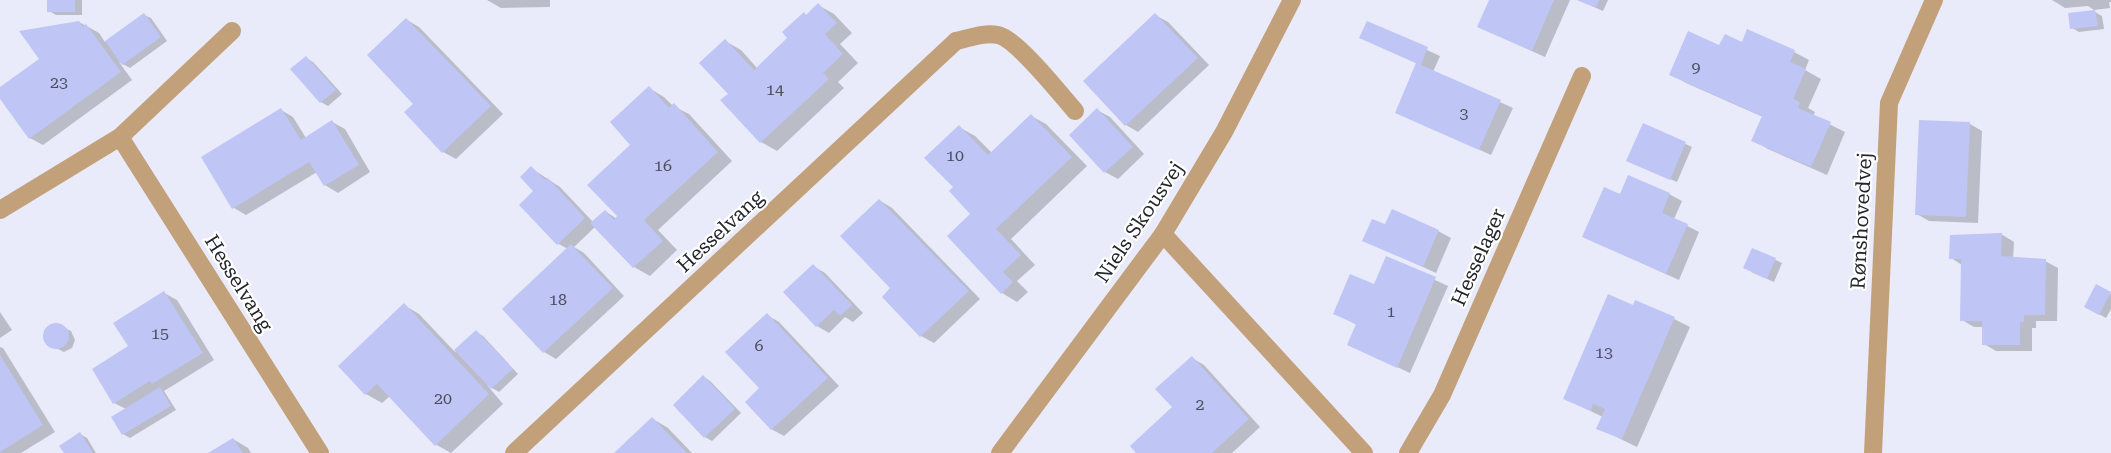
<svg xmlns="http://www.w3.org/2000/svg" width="2111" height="453" font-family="'Roboto Serif',serif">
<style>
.shadow{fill:#0003}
.building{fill:#bfc5f5}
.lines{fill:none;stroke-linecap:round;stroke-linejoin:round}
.lane{stroke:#c2a17a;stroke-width:18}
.street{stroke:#c2a17a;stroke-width:18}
.labels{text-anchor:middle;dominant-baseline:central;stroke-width:4.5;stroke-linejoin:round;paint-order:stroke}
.number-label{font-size:16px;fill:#4c4e5e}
.street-label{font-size:20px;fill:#25262b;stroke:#fff}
</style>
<rect width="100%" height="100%" fill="#e9ebfb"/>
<!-- shadow -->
<g class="shadow">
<path d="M49,0H82V15H56L49,11Z"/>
<path d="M487,0H550V7L501,8Z"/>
<path d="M1491,0H1570L1545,57L1479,27Z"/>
<path d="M1578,0H1608L1603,11Z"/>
<path d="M2052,0H2111V2H2109L2110,8L2094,10L2088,6L2065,8Z"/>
<path d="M818,5L834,14L852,33L840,44L858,63L838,82L844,88L777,151L761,142L723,100L730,94L725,41L741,50L757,68L789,38L804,14L808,16Z"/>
<path d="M2095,12L2102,16L2104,29L2079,32L2072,28Z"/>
<path d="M144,15L151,18L167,41L130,68L119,62L132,80L43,145L30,138L0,96V89L41,59L79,22L99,33L105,42Z"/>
<path d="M1155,15L1168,22L1209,65L1138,132L1126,125Z"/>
<path d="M407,20L419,27L503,114L456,159L443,152L415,104Z"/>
<path d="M1368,23L1440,56L1433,72L1513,108L1491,155L1397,112L1418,64L1361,38Z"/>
<path d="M1743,44L1794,52L1809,60L1805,70L1821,79L1808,108L1815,112L1813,116L1845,132L1827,175L1768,149L1753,140L1763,117L1686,83L1671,74L1720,47Z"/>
<path d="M306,58L313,62L342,94L328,106L321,102L292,69Z"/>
<path d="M649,88L664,97L673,106L689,114L732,161L658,230L677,250L650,276L634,267L596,226L574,247L584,253L624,296L556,359L544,352L568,249L557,243L536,191L531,168L560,187L593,222L605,211L617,219L632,145Z"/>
<path d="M281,110L293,117L306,138L332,122L345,129L370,172L338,193L325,185L317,172L246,215L234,208L203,158Z"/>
<path d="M1097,110L1110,117L1144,154L1118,179L1105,172L1071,135Z"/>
<path d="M1031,116L1046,124L1087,166L1011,239L1035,265L1017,281L1028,292L1017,302L1002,293L972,214L955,187L959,127L975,136L992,153Z"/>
<path d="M1970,124L1982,131L1978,223L1929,221L1917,214Z"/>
<path d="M1644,125L1692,147L1677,182L1635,164Z"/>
<path d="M1669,194L1682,201L1674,219L1699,232L1679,280L1584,237L1621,196Z"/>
<path d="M879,200L892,208L980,299L934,343L921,336L884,297L893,288Z"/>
<path d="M1386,226L1438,231L1451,238L1436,273L1364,240Z"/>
<path d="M2001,234L2014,242L2013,259L2045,261L2058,268L2057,321H2036V328H2032V351H1996L1984,344V327H1974L1962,320V265L1951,258Z"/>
<path d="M1752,249L1782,263L1774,282L1751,272Z"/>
<path d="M1387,258L1448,286L1410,373L1349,345L1357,325L1335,313L1375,286Z"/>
<path d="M813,266L825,273L863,313L853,322L845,317L829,333L817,326Z"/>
<path d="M2097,286L2111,294V309L2106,318L2086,307Z"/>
<path d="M164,293L177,300L214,360L164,391L176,410L130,438L123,434L126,409L114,403L130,346Z"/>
<path d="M404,305L419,314L455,352L476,332L483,336L518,374L499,392L487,385L503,404L451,453L435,444L390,396L382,403L366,394L340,366Z"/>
<path d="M1634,307L1674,319L1690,327L1637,447L1598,428L1603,417L1565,399Z"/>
<path d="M0,312L12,330L0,338Z"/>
<path d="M767,315L779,322L839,386L784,436L771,429L761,388Z"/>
<path d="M55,324L71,331L75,340L72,348L64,352L48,344L44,336L47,328Z"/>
<path d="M0,347L3,348L55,432L21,453H0Z"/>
<path d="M1192,358L1204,365L1260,427L1232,453H1138L1174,407Z"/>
<path d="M704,377L710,381L741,413L712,441L705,437Z"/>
<path d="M653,419L668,428L692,453H616Z"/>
<path d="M80,434L87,438L96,453H65Z"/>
<path d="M233,439L248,448L251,453H211Z"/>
</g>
<!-- building -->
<g class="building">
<rect x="47" y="0" width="28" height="12"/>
<path d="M1489,0H1554L1532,51L1477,27Z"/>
<path d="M1577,0H1599L1596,8Z"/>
<path d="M818,3L837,23L825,34L843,54L823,73L829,79L760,143L720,100L728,94L699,63L725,39L754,70L787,38L782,32L804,12L806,15Z"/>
<path d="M2095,10L2098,26L2070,29L2068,13Z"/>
<path d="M144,13L161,37L122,65L105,41Z"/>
<path d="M1155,13L1198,58L1125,126L1083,81Z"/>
<path d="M406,18L491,106L442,153L404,112L413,104L367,55Z"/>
<path d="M79,21L83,27L86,24L121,72L29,139L0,99V87L39,59L19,31Z"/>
<path d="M1367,21L1428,47L1421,65L1501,100L1479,150L1395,113L1416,63L1359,38Z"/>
<path d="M1747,29L1795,50L1790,62L1806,69L1793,99L1800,102L1798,108L1831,122L1811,167L1751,141L1762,116L1669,75L1688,31L1719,45L1725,34L1742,42Z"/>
<path d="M306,56L336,90L320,103L290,69Z"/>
<path d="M649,86L669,108L674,103L718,152L644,220L663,241L633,268L590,223L605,210L614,220L617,216L587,185L630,145L610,122Z"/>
<path d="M281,108L301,140L332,120L359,165L324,186L309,162L232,209L201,157Z"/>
<path d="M1097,108L1133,147L1104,173L1069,135Z"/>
<path d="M1031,114L1072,157L996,229L1021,255L1003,272L1013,282L1001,294L947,236L970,214L949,191L953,187L924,158L959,125L988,155Z"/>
<path d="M1919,120L1970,122L1966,217L1915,215Z"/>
<path d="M1643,123L1686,142L1670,180L1626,161Z"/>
<path d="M531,166L545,180L548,178L585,218L557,245L519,205L533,191L520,177Z"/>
<path d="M1628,175L1670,193L1662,213L1688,224L1666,274L1582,237L1604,187L1620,194Z"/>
<path d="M879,199L969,291L920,337L882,297L890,288L840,236Z"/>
<path d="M1392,209L1439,230L1423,267L1362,241L1372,219L1385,224Z"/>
<path d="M2002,233L2001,256L2046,259L2045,315H2024V322H2020V345H1982V321H1960L1961,259H1949L1950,235Z"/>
<path d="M571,244L613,288L543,353L502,309Z"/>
<path d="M1752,248L1776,258L1767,279L1743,268Z"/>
<path d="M1386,256L1436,277L1397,368L1347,345L1356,324L1333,314L1350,274L1374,284Z"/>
<path d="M813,264L852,305L840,316L834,310L816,327L783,292Z"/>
<path d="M2096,284L2111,292L2099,315L2084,307Z"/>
<path d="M164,291L203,353L152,384L150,381L113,404L92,369L128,346L113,323Z"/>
<path d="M1608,294L1633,305L1635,300L1675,317L1622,439L1596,429L1605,409L1593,404L1591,411L1563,399Z"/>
<path d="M404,303L489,394L435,446L377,384L365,395L338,366Z"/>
<path d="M767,313L828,378L771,430L745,402L759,388L725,352Z"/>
<circle cx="56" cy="336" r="13"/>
<path d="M476,330L513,369L491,389L454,350Z"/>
<path d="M0,355L43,425L0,452Z"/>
<path d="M1192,356L1249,419L1212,453H1136L1130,446L1172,407L1155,389Z"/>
<path d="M703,375L735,409L704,438L673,405Z"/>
<path d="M160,387L171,406L122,435L111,417Z"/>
<path d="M652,417L687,453H614Z"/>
<path d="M80,432L93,453H64L59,446Z"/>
<path d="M233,438L243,453H208Z"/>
</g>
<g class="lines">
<!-- lane -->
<path class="lane" d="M956,41C970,38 984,32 998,35C1017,39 1061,95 1075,111"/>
<!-- street -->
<g class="street">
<path d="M120,137L320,453"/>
<path d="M0,210L120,137L232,31"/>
<path d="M1163,234L1364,453"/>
<path d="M514,453L956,41"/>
<path d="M1000,453L1163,234L1224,132L1292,0"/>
<path d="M1408,453L1442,395L1582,76"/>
<path d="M1873,453L1889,103L1934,0"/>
</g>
</g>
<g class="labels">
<!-- number labels -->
<g class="number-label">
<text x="1696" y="67">9</text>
<text x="59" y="82">23</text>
<text x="775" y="89">14</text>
<text x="1464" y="113">3</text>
<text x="955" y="155">10</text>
<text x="663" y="165">16</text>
<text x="558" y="299">18</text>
<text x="1391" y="311">1</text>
<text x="160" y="333">15</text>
<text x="759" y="345">6</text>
<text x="1604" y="352">13</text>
<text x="443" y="398">20</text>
<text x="1200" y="404">2</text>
</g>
<!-- street labels -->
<g class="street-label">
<text transform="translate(1861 221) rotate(-87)">Rønshovedvej</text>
<text transform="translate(1139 222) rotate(-56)">Niels Skousvej</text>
<text transform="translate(720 231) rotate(-43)">Hesselvang</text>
<text transform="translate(1478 257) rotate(-66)">Hesselager</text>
<text transform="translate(239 283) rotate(58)">Hesselvang</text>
</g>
</g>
</svg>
